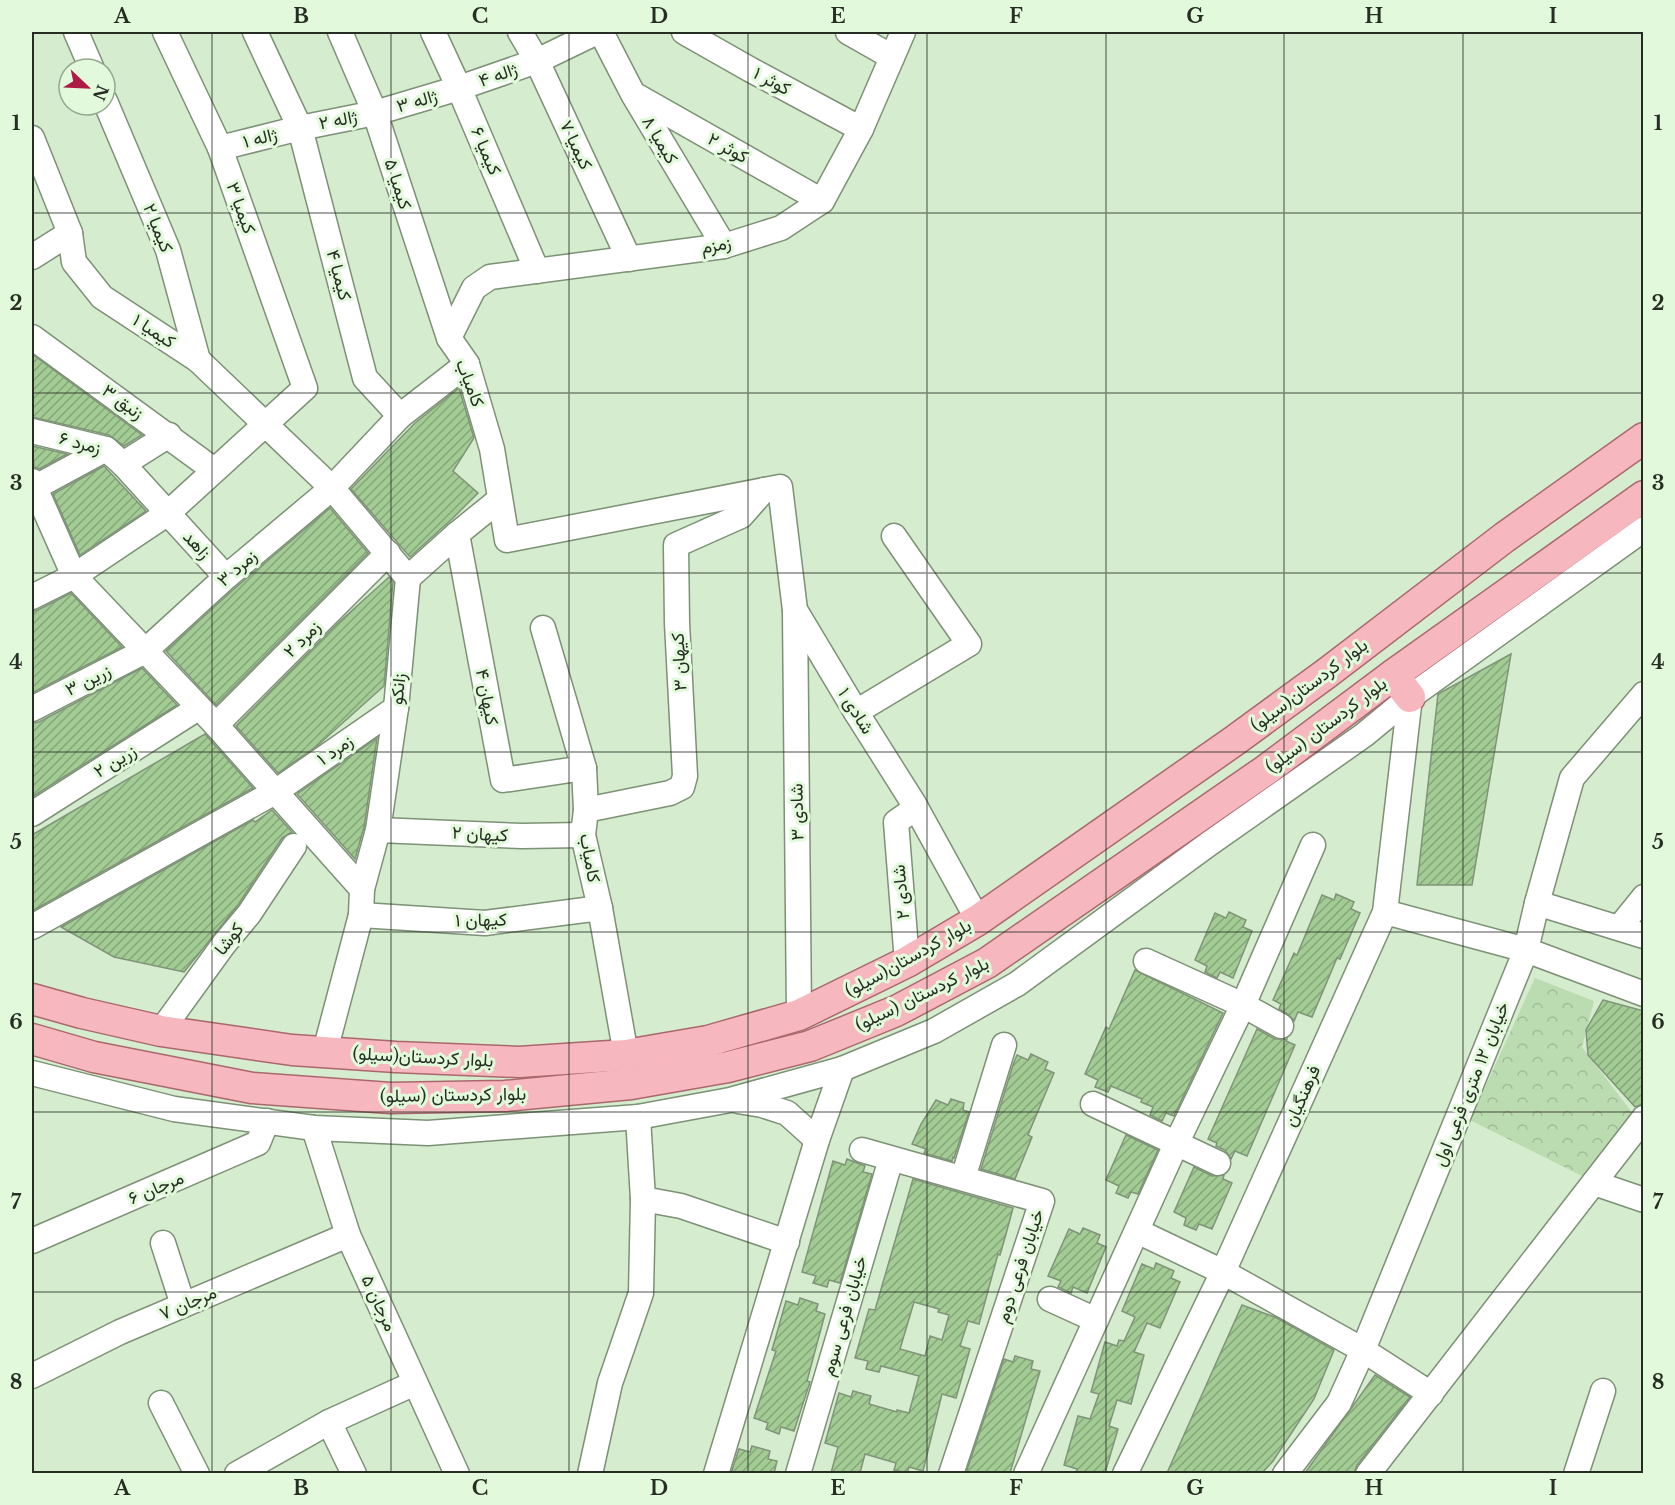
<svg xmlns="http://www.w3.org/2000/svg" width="1675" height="1505" font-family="'Libre Baskerville',Vazirmatn,serif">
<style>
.park{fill:url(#park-crowns)}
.building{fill:url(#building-hatch);stroke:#7f9478;stroke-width:1.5;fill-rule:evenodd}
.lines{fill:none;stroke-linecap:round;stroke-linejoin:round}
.minor-casing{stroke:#7c9175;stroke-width:27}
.major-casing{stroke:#aa686d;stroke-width:33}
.minor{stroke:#fff;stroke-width:24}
.major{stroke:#f7b7bf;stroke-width:30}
.grid{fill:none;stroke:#262e23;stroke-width:1.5;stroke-opacity:0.55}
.labels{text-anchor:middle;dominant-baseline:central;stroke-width:6;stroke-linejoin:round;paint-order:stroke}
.street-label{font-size:18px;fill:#262e23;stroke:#e2fadb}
.neatline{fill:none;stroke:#262e23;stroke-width:2}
.grid-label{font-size:20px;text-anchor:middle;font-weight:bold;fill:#262e23}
</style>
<defs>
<pattern id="park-crowns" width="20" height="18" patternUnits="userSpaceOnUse" patternTransform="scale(1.5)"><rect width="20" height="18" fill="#bbdbb1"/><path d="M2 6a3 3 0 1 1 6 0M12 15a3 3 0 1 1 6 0" fill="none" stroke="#a1bc98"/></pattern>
<pattern id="building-hatch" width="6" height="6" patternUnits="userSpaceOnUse" patternTransform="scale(1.5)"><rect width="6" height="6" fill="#a3cc95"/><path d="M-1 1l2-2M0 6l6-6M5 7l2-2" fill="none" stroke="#85a679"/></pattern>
</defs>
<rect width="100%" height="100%" fill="#d5ecce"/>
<!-- park -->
<path class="park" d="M1535,978L1594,1001L1582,1047L1634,1115L1588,1179L1470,1120Z"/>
<!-- building -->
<g class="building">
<path d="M32,354L142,435L124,446L109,435L32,417Z"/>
<path d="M459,388L474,438L453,471L478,493L452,519L410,557L351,489L415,423Z"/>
<path d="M32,446L67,454L39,469L34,467Z"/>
<path d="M104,466L146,511L80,555L53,494Z"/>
<path d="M330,508L368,553L216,705L166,651L235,588Z"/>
<path d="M389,577L393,582L384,686L317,746L278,773L236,726L336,625Z"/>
<path d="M71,593L122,647L32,693V611L38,610Z"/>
<path d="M1511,654L1472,885H1417L1438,694Z"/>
<path d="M142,668L177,705L32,797V723L39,722Z"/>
<path d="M205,734L253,788L32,911V835Z"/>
<path d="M377,738L364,827L355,859L297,794Z"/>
<path d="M272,810L292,832L282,838L238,905L184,972L114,957L61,927L253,820L255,822Z"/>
<path d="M1336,894L1354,902L1351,909L1360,913L1340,959L1337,958L1312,1017L1298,1012L1294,1021L1288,1014L1279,1009L1281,1004L1273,1000L1294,953L1297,955L1322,895L1334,900Z"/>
<path d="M1229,912L1246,920L1243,927L1252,931L1233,978L1220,972L1217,978L1205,972L1207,966L1195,960L1215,913L1226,918Z"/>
<path d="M1135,970L1223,1013L1174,1116L1166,1113L1162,1121L1150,1115L1153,1107L1141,1102L1142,1099L1111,1086L1108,1092L1095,1087L1098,1080L1085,1074L1106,1027L1109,1029Z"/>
<path d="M1603,1000L1644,1011V1104L1635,1107L1588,1055L1586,1030Z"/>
<path d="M1257,1029L1275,1039H1287L1286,1041L1295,1045L1247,1156L1235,1151L1231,1159L1225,1150L1216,1146L1217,1143L1208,1139Z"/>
<path d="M1031,1054L1048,1062L1045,1069L1054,1073L1028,1135L1032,1137L1015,1179L981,1169L1013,1065L1017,1055L1028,1060Z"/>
<path d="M951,1099L964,1103L963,1110L969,1112L954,1158L953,1157L952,1161L924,1153L926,1149L912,1144L921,1124L936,1100L948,1105Z"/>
<path d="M1126,1135L1158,1150L1138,1194L1131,1192L1128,1198L1116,1193L1119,1186L1106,1180Z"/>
<path d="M847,1159L865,1166L863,1172L872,1174L840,1283L829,1280L827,1287L813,1283L816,1276L802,1272L833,1161L845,1165Z"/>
<path d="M1194,1167L1212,1176L1224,1175L1223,1179L1232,1183L1212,1229L1199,1224L1196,1230L1184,1225L1186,1218L1174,1212Z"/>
<path d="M913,1179L1013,1208L1006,1234L1000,1255L998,1254L979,1324L968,1321L960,1346L970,1349L956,1398L942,1394L923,1471L909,1467L907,1473L894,1470L896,1463L865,1454L860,1473H831L838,1447L825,1443L839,1393L851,1397L853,1391L871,1396L869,1404L897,1412V1410L909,1413L919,1376L881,1366L879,1372L866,1369L868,1361L855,1358L869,1309L875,1310ZM914,1302L939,1309L938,1312L949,1315L942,1340L930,1336L925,1356L900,1349Z"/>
<path d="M1083,1228L1100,1235L1097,1243L1106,1247L1087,1293L1073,1287L1071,1293L1058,1287L1061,1281L1048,1276L1069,1229L1080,1234Z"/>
<path d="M1156,1263L1174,1271L1171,1278L1180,1282L1160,1328L1147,1323L1134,1352L1144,1355L1131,1404L1117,1400L1109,1426L1118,1429L1105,1473H1076L1077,1469L1064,1465L1078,1416L1090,1419L1099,1394L1091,1392L1105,1342L1117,1346L1119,1340L1124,1341L1135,1317L1122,1311L1142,1264L1154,1269Z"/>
<path d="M800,1298L818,1304L816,1311L825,1314L807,1381L810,1382L794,1431L781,1427L779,1434L766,1429L768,1423L754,1418L776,1351L772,1350L786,1301L798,1305Z"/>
<path d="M1242,1305L1277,1318L1334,1350L1314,1399L1273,1461L1262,1473H1167Z"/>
<path d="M1015,1356L1033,1361L1031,1369L1040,1371L1010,1473H966L1004,1359L1013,1362Z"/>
<path d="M1375,1375L1410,1397L1357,1465L1354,1473H1305Z"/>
<path d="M752,1446L770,1451L768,1459L777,1461L774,1473H731L739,1449L750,1452Z"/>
</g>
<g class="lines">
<defs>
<g id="minor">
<path d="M76,32L92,69"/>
<path d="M340,32L375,113L449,338L467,364L492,449L507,540L780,487L795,610L856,712L914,804L978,920"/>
<path d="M433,32L459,88L537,271"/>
<path d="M520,32L537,61L629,259"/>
<path d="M601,32L633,94L724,246"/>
<path d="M684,32L751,70L861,129"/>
<path d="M848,32L892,57"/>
<path d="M635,95L822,201"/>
<path d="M105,101L168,250L198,360"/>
<path d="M32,138L70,233L74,262L102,297L198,360L332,488L408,578L396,708L378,830L362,889L361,915L325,1051"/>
<path d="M220,148L300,128L375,113L459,88L537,61L597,32"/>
<path d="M32,257L70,233"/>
<path d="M32,337L214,470"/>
<path d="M449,338L474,288L490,277L724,246L781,228L822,201L861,129L903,32"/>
<path d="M400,416L467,364"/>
<path d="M32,431L106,449L123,464L226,577"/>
<path d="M123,464L169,435"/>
<path d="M32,481L74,576L216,725L362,889"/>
<path d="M32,489L106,449"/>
<path d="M457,534L503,780L584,768"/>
<path d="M408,578L457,534L499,500"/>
<path d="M32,597L74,576L168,513L305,388L220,148L165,32"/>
<path d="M795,612L799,1015"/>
<path d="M543,628L584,768L586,810L583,835L600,908L626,1055"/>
<path d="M32,709L145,651L226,577L332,488L400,416L365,378L300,128L255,32"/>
<path d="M856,712L969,644L894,536"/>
<path d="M216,725L388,553"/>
<path d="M586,810L670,793L682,787L685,776L677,623L676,545L741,516L764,490"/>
<path d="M32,814L198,708"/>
<path d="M378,830L522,836L583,835"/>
<path d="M1537,903L1644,936"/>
<path d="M1385,912L1526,950L1644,994"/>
<path d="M361,915L485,923L600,908"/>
<path d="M32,927L275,792L396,708"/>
<path d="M1619,928L1644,897"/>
<path d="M1146,961L1243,1005L1281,1026"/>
<path d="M907,962L896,822L916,808"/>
<path d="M161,1031L224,944L249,914L294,846"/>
<path d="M32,1073L174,1109L314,1128L428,1133L638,1117L730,1100L842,1069L934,1031L1017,984L1210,843L1364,735L1410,697L1644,529"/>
<path d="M738,1101L762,1105L787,1113L817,1140"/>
<path d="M1093,1104L1218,1163"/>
<path d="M314,1128L348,1235L457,1474"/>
<path d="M862,1150L1042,1201L951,1474"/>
<path d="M963,1178L1004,1045"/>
<path d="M1594,1183L1644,1200"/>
<path d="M643,1199L681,1206L787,1242"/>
<path d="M1137,1231L1223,1272L1363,1350L1431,1394"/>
<path d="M32,1241L258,1143L267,1121"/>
<path d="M163,1243L183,1305"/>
<path d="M1050,1299L1096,1320"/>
<path d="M32,1376L120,1332L348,1235"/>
<path d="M161,1403L197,1474"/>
<path d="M329,1422L354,1474"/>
<path d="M237,1474L329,1422L415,1383"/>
<path d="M590,1474L610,1383L641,1293L643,1199L638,1117"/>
<path d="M716,1474L817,1140L842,1069"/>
<path d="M798,1474L891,1159"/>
<path d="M1026,1474L1177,1142L1243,1005L1313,845"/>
<path d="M1125,1474L1223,1272L1385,912L1410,697"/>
<path d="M1285,1474L1339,1403L1363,1350L1526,950L1537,903L1572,778L1644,694"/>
<path d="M1368,1474L1644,1118"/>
<path d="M1576,1474L1603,1391"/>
</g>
<g id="major">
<path d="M1393,675L1410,697"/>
<path d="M32,999L82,1013L161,1031L292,1050L396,1057L519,1062L626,1055L708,1041L799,1015L907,962L978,920L1234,741L1327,673L1505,537L1644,438"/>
<path d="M32,1039L94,1057L252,1088L390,1098L505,1096L631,1084L728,1067L810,1046L896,1011L987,963L1266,770L1393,675L1644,496"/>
</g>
</defs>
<!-- minor casing -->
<use href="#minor" class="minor-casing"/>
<!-- major casing -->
<use href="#major" class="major-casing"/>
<!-- minor -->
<use href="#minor" class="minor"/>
<!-- major -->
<use href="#major" class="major"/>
</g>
<!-- grid -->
<path class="grid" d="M212,32V1474M391,32V1474M569,32V1474M748,32V1474M927,32V1474M1106,32V1474M1284,32V1474M1463,32V1474M32,213H1644M32,393H1644M32,573H1644M32,752H1644M32,932H1644M32,1112H1644M32,1292H1644"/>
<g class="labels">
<!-- street labels -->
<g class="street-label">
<text transform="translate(498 75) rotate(-19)">ژاله ۴</text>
<text transform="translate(772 81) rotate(28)">کوثر ۱</text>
<text transform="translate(417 101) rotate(-16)">ژاله ۳</text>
<text transform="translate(338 120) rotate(-11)">ژاله ۲</text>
<text transform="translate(260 138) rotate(-14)">ژاله ۱</text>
<text transform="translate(660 140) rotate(59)">کیمیا ۸</text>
<text transform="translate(576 145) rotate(65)">کیمیا ۷</text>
<text transform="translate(728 148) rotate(29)">کوثر ۲</text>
<text transform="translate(486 151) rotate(67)">کیمیا ۶</text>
<text transform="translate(398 184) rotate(72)">کیمیا ۵</text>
<text transform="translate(241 208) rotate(70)">کیمیا ۳</text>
<text transform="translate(158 228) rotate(68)">کیمیا ۲</text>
<text transform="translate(716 245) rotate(-11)">زمزم</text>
<text transform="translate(339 275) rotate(75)">کیمیا ۴</text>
<text transform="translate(154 331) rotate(33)">کیمیا ۱</text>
<text transform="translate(470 383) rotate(69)">کامیاب</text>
<text transform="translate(123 402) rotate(36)">زنبق ۳</text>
<text transform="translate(80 443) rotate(15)">زمرد ۶</text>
<text transform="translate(197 545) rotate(48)">زاهد</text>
<text transform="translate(237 568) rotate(-41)">زمرد ۳</text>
<text transform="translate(302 639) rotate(-45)">زمرد ۲</text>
<text transform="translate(679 662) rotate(-93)">کیهان ۳</text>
<text transform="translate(88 680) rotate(-27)">زرین ۳</text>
<text transform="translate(1309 685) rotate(-37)">بلوار کردستان(سیلو)</text>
<text transform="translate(398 689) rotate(-84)">زانکو</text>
<text transform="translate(487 697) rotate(79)">کیهان ۴</text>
<text transform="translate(856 711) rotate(58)">شادی ۱</text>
<text transform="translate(1326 725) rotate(-37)">بلوار کردستان (سیلو)</text>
<text transform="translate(335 750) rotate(-35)">زمرد ۱</text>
<text transform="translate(115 761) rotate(-32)">زرین ۲</text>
<text transform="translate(797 812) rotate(-91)">شادی ۳</text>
<text transform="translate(480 834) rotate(3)">کیهان ۲</text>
<text transform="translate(590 858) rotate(80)">کامیاب</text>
<text transform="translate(901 892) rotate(-95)">شادی ۲</text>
<text transform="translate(481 920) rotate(-1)">کیهان ۱</text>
<text transform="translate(229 939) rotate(-52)">کوشا</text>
<text transform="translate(908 958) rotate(-29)">بلوار کردستان(سیلو)</text>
<text transform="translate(922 994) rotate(-26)">بلوار کردستان (سیلو)</text>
<text transform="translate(423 1057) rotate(3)">بلوار کردستان(سیلو)</text>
<text transform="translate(1471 1084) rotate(-68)">خیابان ۱۲ متری فرعی اول</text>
<text transform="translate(453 1095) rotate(-1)">بلوار کردستان (سیلو)</text>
<text transform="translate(1302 1096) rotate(-66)">فرهنگیان</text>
<text transform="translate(156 1188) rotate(-23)">مرجان ۶</text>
<text transform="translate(1020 1266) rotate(-72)">خیابان فرعی دوم</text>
<text transform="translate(188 1303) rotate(-23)">مرجان ۷</text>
<text transform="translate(379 1303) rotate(65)">مرجان ۵</text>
<text transform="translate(844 1316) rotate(-74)">خیابان فرعی سوم</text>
</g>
</g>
<!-- border -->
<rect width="1675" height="1505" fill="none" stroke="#e2fadb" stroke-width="66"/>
<!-- north arrow -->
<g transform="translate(87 87) rotate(113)"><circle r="28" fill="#e2fadb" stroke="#97a891" stroke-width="1.5"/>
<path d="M0-4.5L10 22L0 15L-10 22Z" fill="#ae1b44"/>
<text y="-9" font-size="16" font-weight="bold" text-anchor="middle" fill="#262e23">N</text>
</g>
<rect x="33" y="33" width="1609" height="1439" class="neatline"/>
<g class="grid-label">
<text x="122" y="23">A</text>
<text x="301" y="23">B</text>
<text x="480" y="23">C</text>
<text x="659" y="23">D</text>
<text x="838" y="23">E</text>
<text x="1016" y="23">F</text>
<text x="1195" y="23">G</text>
<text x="1374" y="23">H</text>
<text x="1553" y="23">I</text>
<text x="16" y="130">1</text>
<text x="1658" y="130">1</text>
<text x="16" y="310">2</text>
<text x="1658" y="310">2</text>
<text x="16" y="490">3</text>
<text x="1658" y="490">3</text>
<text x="16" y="669">4</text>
<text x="1658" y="669">4</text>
<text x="16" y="849">5</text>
<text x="1658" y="849">5</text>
<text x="16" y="1029">6</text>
<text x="1658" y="1029">6</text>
<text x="16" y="1209">7</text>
<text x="1658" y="1209">7</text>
<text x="16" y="1389">8</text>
<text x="1658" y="1389">8</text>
<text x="122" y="1495">A</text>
<text x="301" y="1495">B</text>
<text x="480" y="1495">C</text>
<text x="659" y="1495">D</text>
<text x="838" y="1495">E</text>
<text x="1016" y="1495">F</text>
<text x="1195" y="1495">G</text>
<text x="1374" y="1495">H</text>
<text x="1553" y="1495">I</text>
</g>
</svg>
